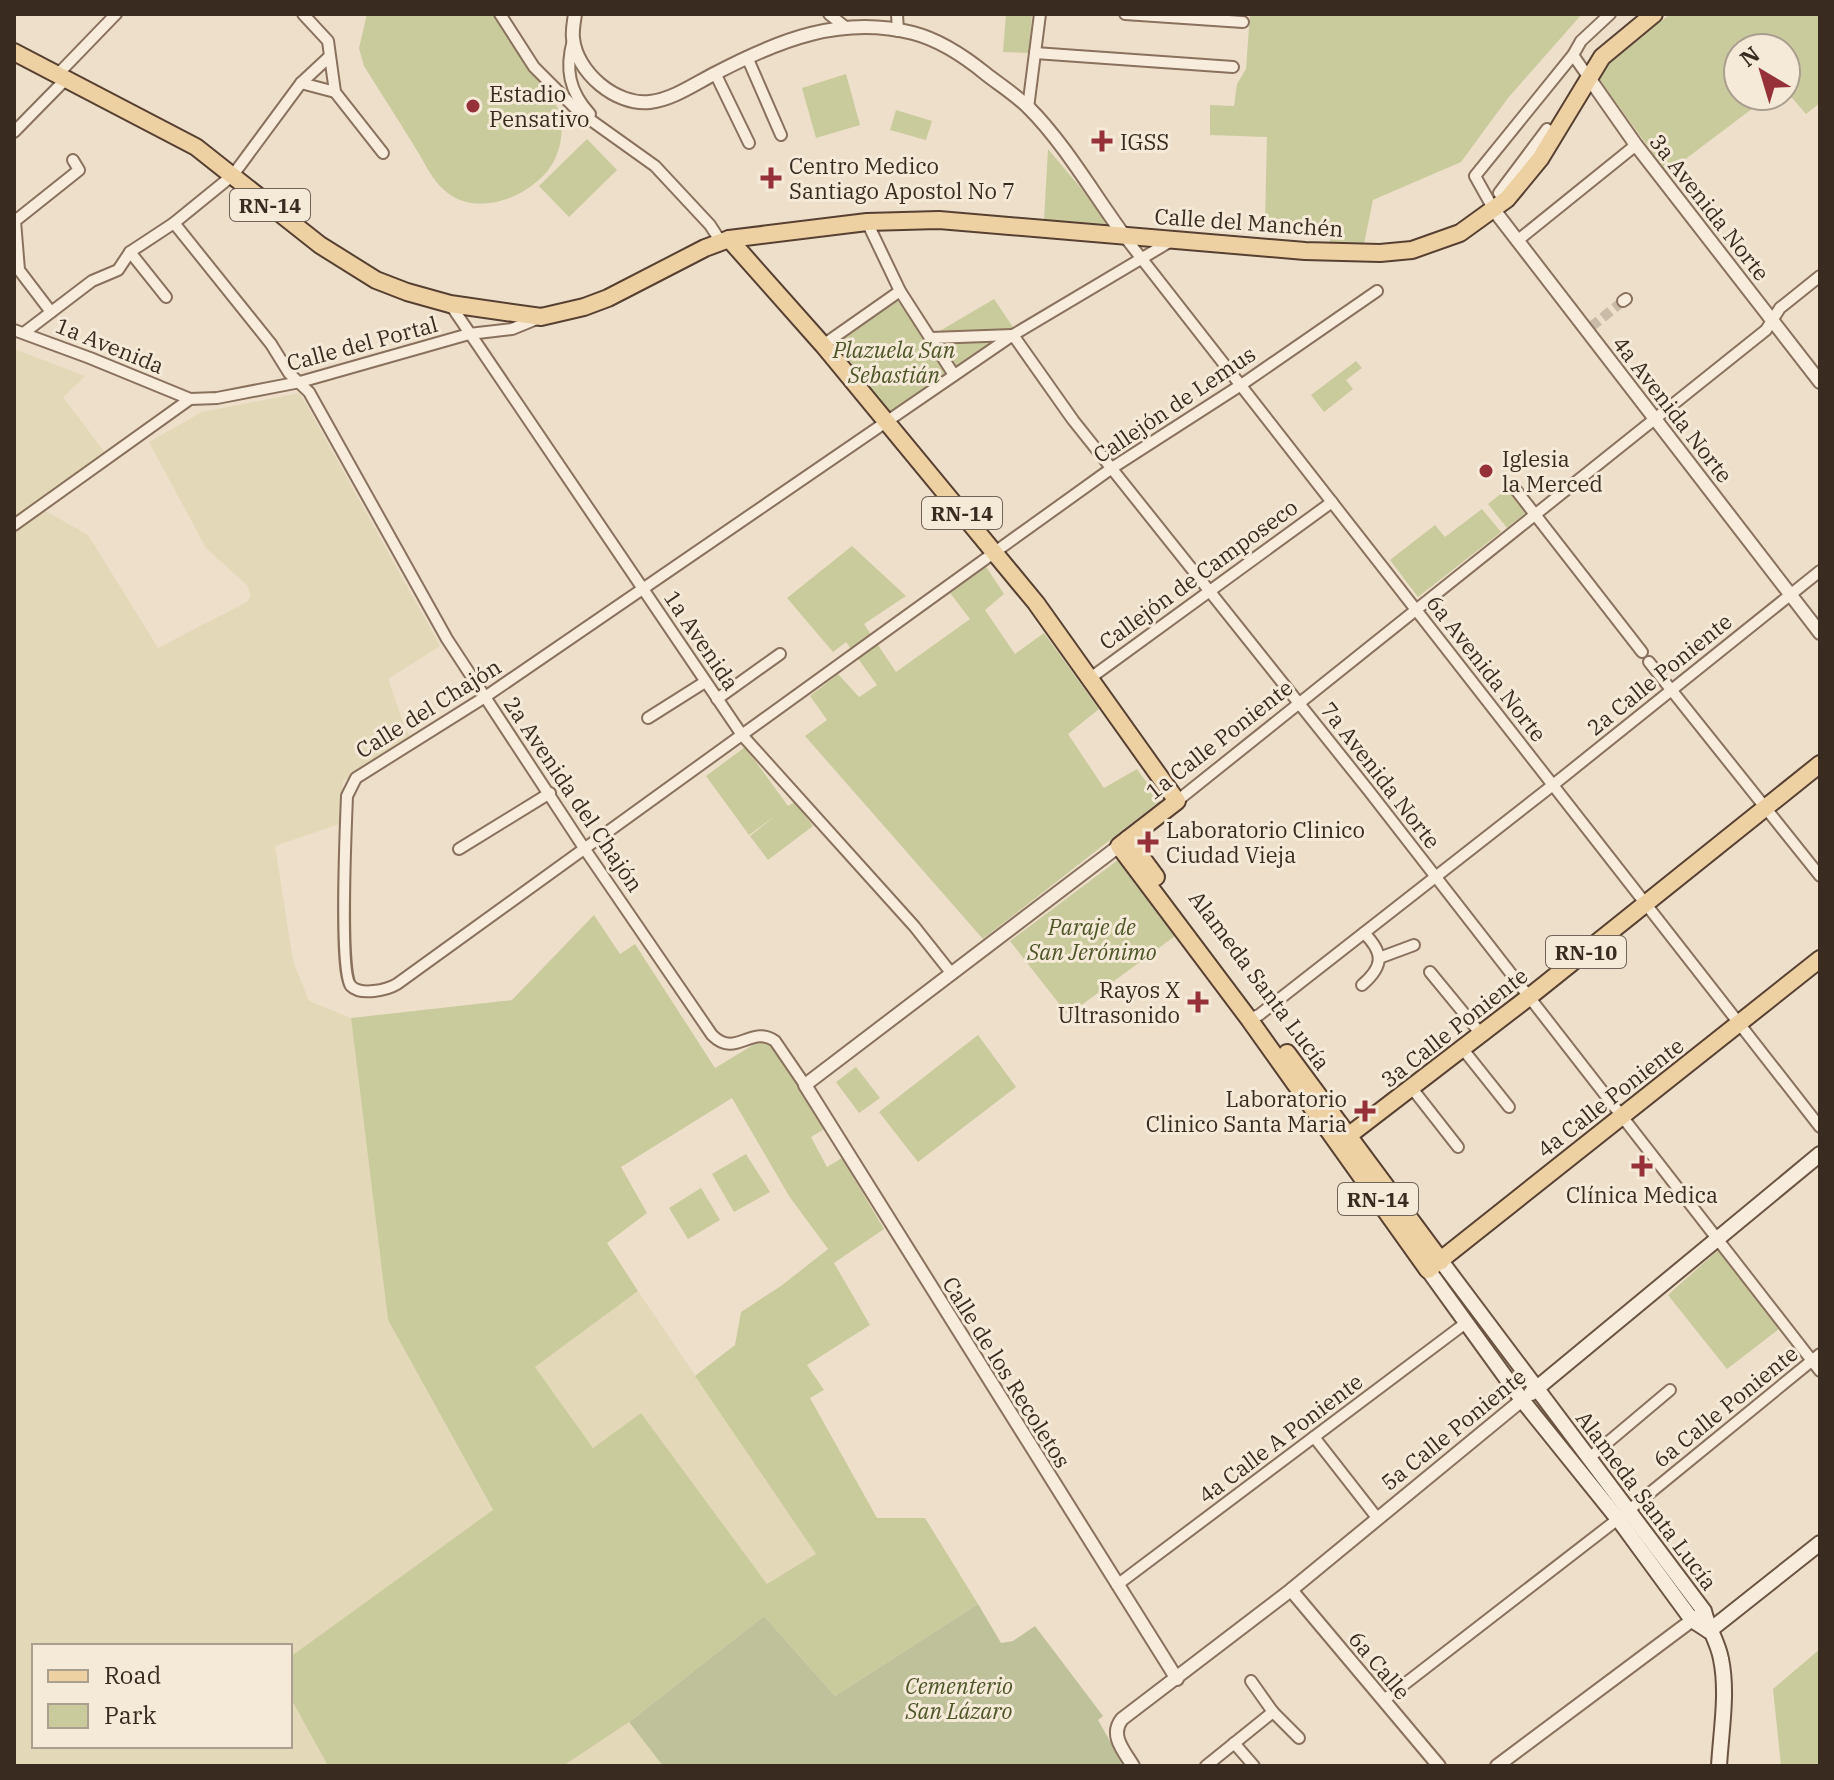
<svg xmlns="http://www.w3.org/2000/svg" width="1834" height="1780" font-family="'IBM Plex Serif',serif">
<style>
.farmland{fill:#e3d8b7}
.green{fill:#cacb9d;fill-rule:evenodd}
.cemetery{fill:#bfc19b}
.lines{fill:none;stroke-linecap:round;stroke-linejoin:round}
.minor-tunnel{stroke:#c9bba7;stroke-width:10;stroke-dasharray:10 5;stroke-linecap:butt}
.minor-casing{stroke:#89715e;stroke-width:14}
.tertiary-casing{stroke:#89715e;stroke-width:16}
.secondary-casing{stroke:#6b5341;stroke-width:18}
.primary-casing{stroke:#574032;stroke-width:20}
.minor{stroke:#f8eddc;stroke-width:10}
.tertiary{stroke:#f8eddc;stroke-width:12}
.secondary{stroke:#f8eddc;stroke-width:14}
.primary{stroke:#eed1a3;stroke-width:16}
.poi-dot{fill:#963039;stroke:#f5ead8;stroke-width:3}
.labels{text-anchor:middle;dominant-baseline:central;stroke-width:6;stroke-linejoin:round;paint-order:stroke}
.shield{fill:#f5ead8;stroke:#726458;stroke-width:2}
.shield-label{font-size:20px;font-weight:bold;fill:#3a2b21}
.poi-label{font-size:22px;fill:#3a2b21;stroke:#f5ead8;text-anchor:start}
.street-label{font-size:22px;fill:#3a2b21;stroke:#f5ead8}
.park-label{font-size:22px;font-style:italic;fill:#4e5628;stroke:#f5ead8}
</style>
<rect width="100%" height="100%" fill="#eddfc9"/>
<!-- farmland -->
<g class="farmland">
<path d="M14,349L85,376L63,397L106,454L35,505L88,535L158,648L247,602L251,595L247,585L206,548L149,442L202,412L300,393L440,646L388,679L405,728L412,739L343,781L342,823L275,846L293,961L309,1001L351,1018L388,1320L493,1511L290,1657V1646H34V1746H290V1697L328,1766H14Z"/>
<path d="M638,1291L817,1555L767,1584L641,1413L593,1448L535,1367Z"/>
<path d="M629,1722L663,1766H563Z"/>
</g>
<!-- green -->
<g class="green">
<path d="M367,14H496L559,110C566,133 559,161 542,177C514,204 467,217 439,185C430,175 423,160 416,149C399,121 381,93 364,66L359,48Z"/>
<path d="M1006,14H1032L1029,53L1003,52Z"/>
<path d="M1250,14H1582L1508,98L1461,162L1373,200L1364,244L1330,243V232L1265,221L1267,137L1210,135V105L1234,106L1237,84L1246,69Z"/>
<path d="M1670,14H1820V103L1806,114L1786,91V48H1738V96H1769L1667,173L1599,79L1611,62Z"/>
<path d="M846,74L860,125L816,138L802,88Z"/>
<path d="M896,110L932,121L926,140L890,130Z"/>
<path d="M587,139L617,170L569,217L539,186Z"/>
<path d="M1048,149L1116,230L1044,220Z"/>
<path d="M896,299L949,371L888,416L829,346Z"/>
<path d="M994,299L1017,333L933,335Z"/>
<path d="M1005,338L954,369L936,341Z"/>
<path d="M1356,361L1362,368L1346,380L1353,389L1324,412L1311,395Z"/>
<path d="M1508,488L1527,512L1507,528L1488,504Z"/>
<path d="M1482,509L1501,532L1418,597L1390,560L1435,525L1445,537Z"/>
<path d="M852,546L906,596L864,624L896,672L970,619L950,593L985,565L1004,594L985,610L1015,654L1044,633L1099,709L1068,734L1104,788L1137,769L1160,801L983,939L805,736L827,720L810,696L838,674L859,697L877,685L846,642L833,652L787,598Z"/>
<path d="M745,747L788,806L795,802L813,826L768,860L750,836L775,816L749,835L706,776Z"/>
<path d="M1118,860L1175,936L1068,1015L1010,941Z"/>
<path d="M594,915L620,954L635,944L715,1068L763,1039L772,1043L826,1128L811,1137L827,1167L842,1158L884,1229L834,1263L870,1325L807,1365L824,1390L810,1398L877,1518H925L978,1604L835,1696L764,1616L629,1722L563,1766H328L290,1697V1657L493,1510L388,1320L351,1018L512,1000ZM732,1098L789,1196L828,1249L781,1286L741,1312L735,1345L695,1376L816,1554L767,1584L641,1413L593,1448L535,1367L638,1291L607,1243L647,1213L621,1167Z"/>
<path d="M978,1035L1016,1087L918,1162L879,1112Z"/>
<path d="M856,1067L880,1098L859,1113L836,1082Z"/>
<path d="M746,1154L770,1192L734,1212L712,1174Z"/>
<path d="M701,1188L720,1220L688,1239L669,1208Z"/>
<path d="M1718,1250L1779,1329L1727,1369L1668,1295Z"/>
<path d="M1820,1649V1766H1781L1773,1689Z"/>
</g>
<!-- cemetery -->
<path class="cemetery" d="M978,1604L1001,1643L1013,1641L1035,1626L1103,1716L1098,1720L1124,1766H663L629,1722L764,1616L835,1696Z"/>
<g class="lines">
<!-- minor-tunnel -->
<path class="minor-tunnel" d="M1591,327L1623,301"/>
<defs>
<g id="minor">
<path d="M303,14L328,41L335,92"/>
<path d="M500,14L534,67L578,111L655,166L710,225L721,242"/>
<path d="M829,14L844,26"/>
<path d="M897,14L898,31"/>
<path d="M1125,14L1243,22"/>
<path d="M573,40C565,69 569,91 590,114"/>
<path d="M1035,53L1233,67"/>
<path d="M1573,55L1589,78"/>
<path d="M747,57L781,135"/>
<path d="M59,73L116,14"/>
<path d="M715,73L749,143"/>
<path d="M301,83L335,92L383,153"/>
<path d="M1028,108L1040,14"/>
<path d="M14,132L67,78"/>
<path d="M1507,199L1499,193L1547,129"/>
<path d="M1494,210L1475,176L1573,55L1581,41L1610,14"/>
<path d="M867,222L900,291L954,375"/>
<path d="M174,223L271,344L289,373L309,392L447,639L584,848L712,1035C736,1059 751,1024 775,1041L805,1085"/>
<path d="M1124,236L1820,1127"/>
<path d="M1171,241L1013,335L485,697L356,778L347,796C346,822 339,975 351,986C361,996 387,990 397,984L995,552L1112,468L1241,385L1377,291"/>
<path d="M1517,241L1636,145"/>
<path d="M130,252L166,297"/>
<path d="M1623,301L1626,299"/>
<path d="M450,304L742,735L914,926L952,974"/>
<path d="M51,312L19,270L15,221L79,170L73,160"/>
<path d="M14,330L90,358L190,399L217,398L300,382L469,334L512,329L539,318"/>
<path d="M25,332L92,281L118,270L130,252L174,223L233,175L301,83L329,57"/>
<path d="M931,338L1013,335L1073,420L1369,791L1820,1371"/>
<path d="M823,345L900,291"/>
<path d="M1516,490L1642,652"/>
<path d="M14,525L190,399"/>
<path d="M1649,662L1820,876"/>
<path d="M1089,679L1332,502"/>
<path d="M717,699L780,654"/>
<path d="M648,718L705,682"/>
<path d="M1177,801L1766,330L1780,308L1820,276"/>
<path d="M459,849L550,793"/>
<path d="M1379,958L1414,945"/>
<path d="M1430,972L1481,1034"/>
<path d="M1362,985C1384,966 1384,953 1364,933"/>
<path d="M1249,1019L1259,1015L1553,785L1820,571"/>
<path d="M1462,1048L1509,1107"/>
<path d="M1411,1087L1458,1147"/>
<path d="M1314,1437L1378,1519"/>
<path d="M1588,1459L1670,1390"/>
<path d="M1117,1585L1467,1322"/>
<path d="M1251,1681L1273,1712L1299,1738"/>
<path d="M1384,1700L1618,1519L1820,1354"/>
<path d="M1234,1743L1254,1766"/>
<path d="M1206,1766L1273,1712"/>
</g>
<g id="tertiary">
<path d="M575,14C574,22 572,30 573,38C576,72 616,106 650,102C674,99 696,83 716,73C779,40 841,15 913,33C940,40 964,56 986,74C1000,85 1016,95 1029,108C1064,143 1093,193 1123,234"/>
<path d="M1589,78L1636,145L1820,382"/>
<path d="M1494,210L1820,633"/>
<path d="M1119,846L805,1085L1177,1679"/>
<path d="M1291,1590L1439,1766"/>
<path d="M1133,1766C1124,1751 1109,1735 1122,1719L1291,1590L1522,1400"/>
<path d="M1497,1766L1699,1615"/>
</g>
<g id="secondary">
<path d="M1441,1261L1704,1611C1708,1628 1718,1642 1721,1659C1728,1693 1721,1731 1719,1766"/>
<path d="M1428,1270L1522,1400L1618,1519L1692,1620L1709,1631"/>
<path d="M1531,1393L1820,1154"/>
<path d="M1709,1631L1820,1543"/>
</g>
<g id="primary">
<path d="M14,52L196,147L320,245L376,280L407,292L450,304L541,317L584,307L608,298L705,248L729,239L867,222L939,220L1305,251L1380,253L1412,250L1460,233L1507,199L1540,159L1602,57L1654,14"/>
<path d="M729,239L823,345L1036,603L1177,801L1119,846L1249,1019L1428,1270L1820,959"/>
<path d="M1128,839L1156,877"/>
<path d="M1287,1053L1441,1261"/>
<path d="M1337,1141L1348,1136L1529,997L1820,764"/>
</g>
</defs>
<!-- minor casing -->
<use href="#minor" class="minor-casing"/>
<!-- tertiary casing -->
<use href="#tertiary" class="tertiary-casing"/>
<!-- secondary casing -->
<use href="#secondary" class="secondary-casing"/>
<!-- primary casing -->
<use href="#primary" class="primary-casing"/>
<!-- minor -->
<use href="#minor" class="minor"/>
<!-- tertiary -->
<use href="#tertiary" class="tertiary"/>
<!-- secondary -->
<use href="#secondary" class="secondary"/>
<!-- primary -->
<use href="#primary" class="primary"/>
</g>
<!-- markers -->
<g class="poi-dot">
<circle cx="473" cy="106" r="8"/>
<path d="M1098 129h8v8h8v8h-8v8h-8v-8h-8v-8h8z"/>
<path d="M767 166h8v8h8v8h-8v8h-8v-8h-8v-8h8z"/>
<circle cx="1486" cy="471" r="8"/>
<path d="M1144 830h8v8h8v8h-8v8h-8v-8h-8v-8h8z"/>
<path d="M1194 990h8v8h8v8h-8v8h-8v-8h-8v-8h8z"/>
<path d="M1361 1099h8v8h8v8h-8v8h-8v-8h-8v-8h8z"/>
<path d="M1638 1154h8v8h8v8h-8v8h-8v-8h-8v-8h8z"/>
</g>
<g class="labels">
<!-- shield labels -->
<g class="shield">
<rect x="230" y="189" width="80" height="32" rx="6"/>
<rect x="922" y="497" width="80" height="32" rx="6"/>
<rect x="1546" y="936" width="80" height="32" rx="6"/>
<rect x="1338" y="1183" width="80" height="32" rx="6"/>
</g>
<g class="shield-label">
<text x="270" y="205">RN-14</text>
<text x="962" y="513">RN-14</text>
<text x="1586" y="952">RN-10</text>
<text x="1378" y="1199">RN-14</text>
</g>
<!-- poi labels -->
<g class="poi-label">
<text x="489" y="93">Estadio<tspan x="489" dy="25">Pensativo</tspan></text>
<text x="1120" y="141">IGSS</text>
<text x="789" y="165">Centro Medico<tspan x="789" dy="25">Santiago Apostol No 7</tspan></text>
<text x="1502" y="458">Iglesia<tspan x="1502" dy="25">la Merced</tspan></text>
<text x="1166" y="829">Laboratorio Clinico<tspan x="1166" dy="25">Ciudad Vieja</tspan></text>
<text x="1180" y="989" text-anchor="end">Rayos X<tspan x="1180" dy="25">Ultrasonido</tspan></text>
<text x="1347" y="1098" text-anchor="end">Laboratorio<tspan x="1347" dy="25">Clinico Santa Maria</tspan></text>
<text x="1642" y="1194" text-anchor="middle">Clínica Medica</text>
</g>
<!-- street labels -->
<g class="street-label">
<text transform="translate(1710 207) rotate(52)">3a Avenida Norte</text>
<text transform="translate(1249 222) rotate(4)">Calle del Manchén</text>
<text transform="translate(362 343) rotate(-15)">Calle del Portal</text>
<text transform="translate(110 345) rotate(22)">1a Avenida</text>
<text transform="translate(1174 404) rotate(-34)">Callejón de Lemus</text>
<text transform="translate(1673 409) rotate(52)">4a Avenida Norte</text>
<text transform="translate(1198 574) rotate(-36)">Callejón de Camposeco</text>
<text transform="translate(702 640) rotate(56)">1a Avenida</text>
<text transform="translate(1487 668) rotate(52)">6a Avenida Norte</text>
<text transform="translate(1659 674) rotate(-39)">2a Calle Poniente</text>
<text transform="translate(428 708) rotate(-32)">Calle del Chajón</text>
<text transform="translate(1219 739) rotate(-38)">1a Calle Poniente</text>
<text transform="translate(1381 775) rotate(52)">7a Avenida Norte</text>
<text transform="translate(574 794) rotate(56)">2a Avenida del Chajón</text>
<text transform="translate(1260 980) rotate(53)">Alameda Santa Lucía</text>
<text transform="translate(1454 1027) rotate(-38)">3a Calle Poniente</text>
<text transform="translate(1610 1097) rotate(-38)">4a Calle Poniente</text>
<text transform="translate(1007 1372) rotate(58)">Calle de los Recoletos</text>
<text transform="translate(1725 1406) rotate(-39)">6a Calle Poniente</text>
<text transform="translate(1453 1429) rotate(-39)">5a Calle Poniente</text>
<text transform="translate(1280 1438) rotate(-37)">4a Calle A Poniente</text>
<text transform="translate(1647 1500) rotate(53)">Alameda Santa Lucía</text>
<text transform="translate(1380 1665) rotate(50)">6a Calle</text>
</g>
<!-- park labels -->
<g class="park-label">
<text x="894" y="349">Plazuela San<tspan x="894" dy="25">Sebastián</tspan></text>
<text x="1092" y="926">Paraje de<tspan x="1092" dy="25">San Jerónimo</tspan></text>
<text x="959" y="1685">Cementerio<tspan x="959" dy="25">San Lázaro</tspan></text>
</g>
</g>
<!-- border -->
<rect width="1834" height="1780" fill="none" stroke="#3a2b21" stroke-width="32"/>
<!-- legend -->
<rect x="32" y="1644" width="260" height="104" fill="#f5ead8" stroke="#aa9e8f" stroke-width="2"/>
<rect x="48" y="1670" width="40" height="12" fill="#eed1a3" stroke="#aa9e8f" stroke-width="2"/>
<text x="104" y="1684" font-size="24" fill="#3a2b21">Road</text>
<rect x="48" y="1704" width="40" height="24" fill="#cacb9d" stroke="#aa9e8f" stroke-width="2"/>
<text x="104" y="1724" font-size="24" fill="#3a2b21">Park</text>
<!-- north arrow -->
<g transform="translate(1762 72) rotate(322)"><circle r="38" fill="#f5ead8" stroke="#aa9e8f" stroke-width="2"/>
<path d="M0-6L14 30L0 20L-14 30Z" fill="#963039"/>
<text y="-12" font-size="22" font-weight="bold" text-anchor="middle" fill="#3a2b21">N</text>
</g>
</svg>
